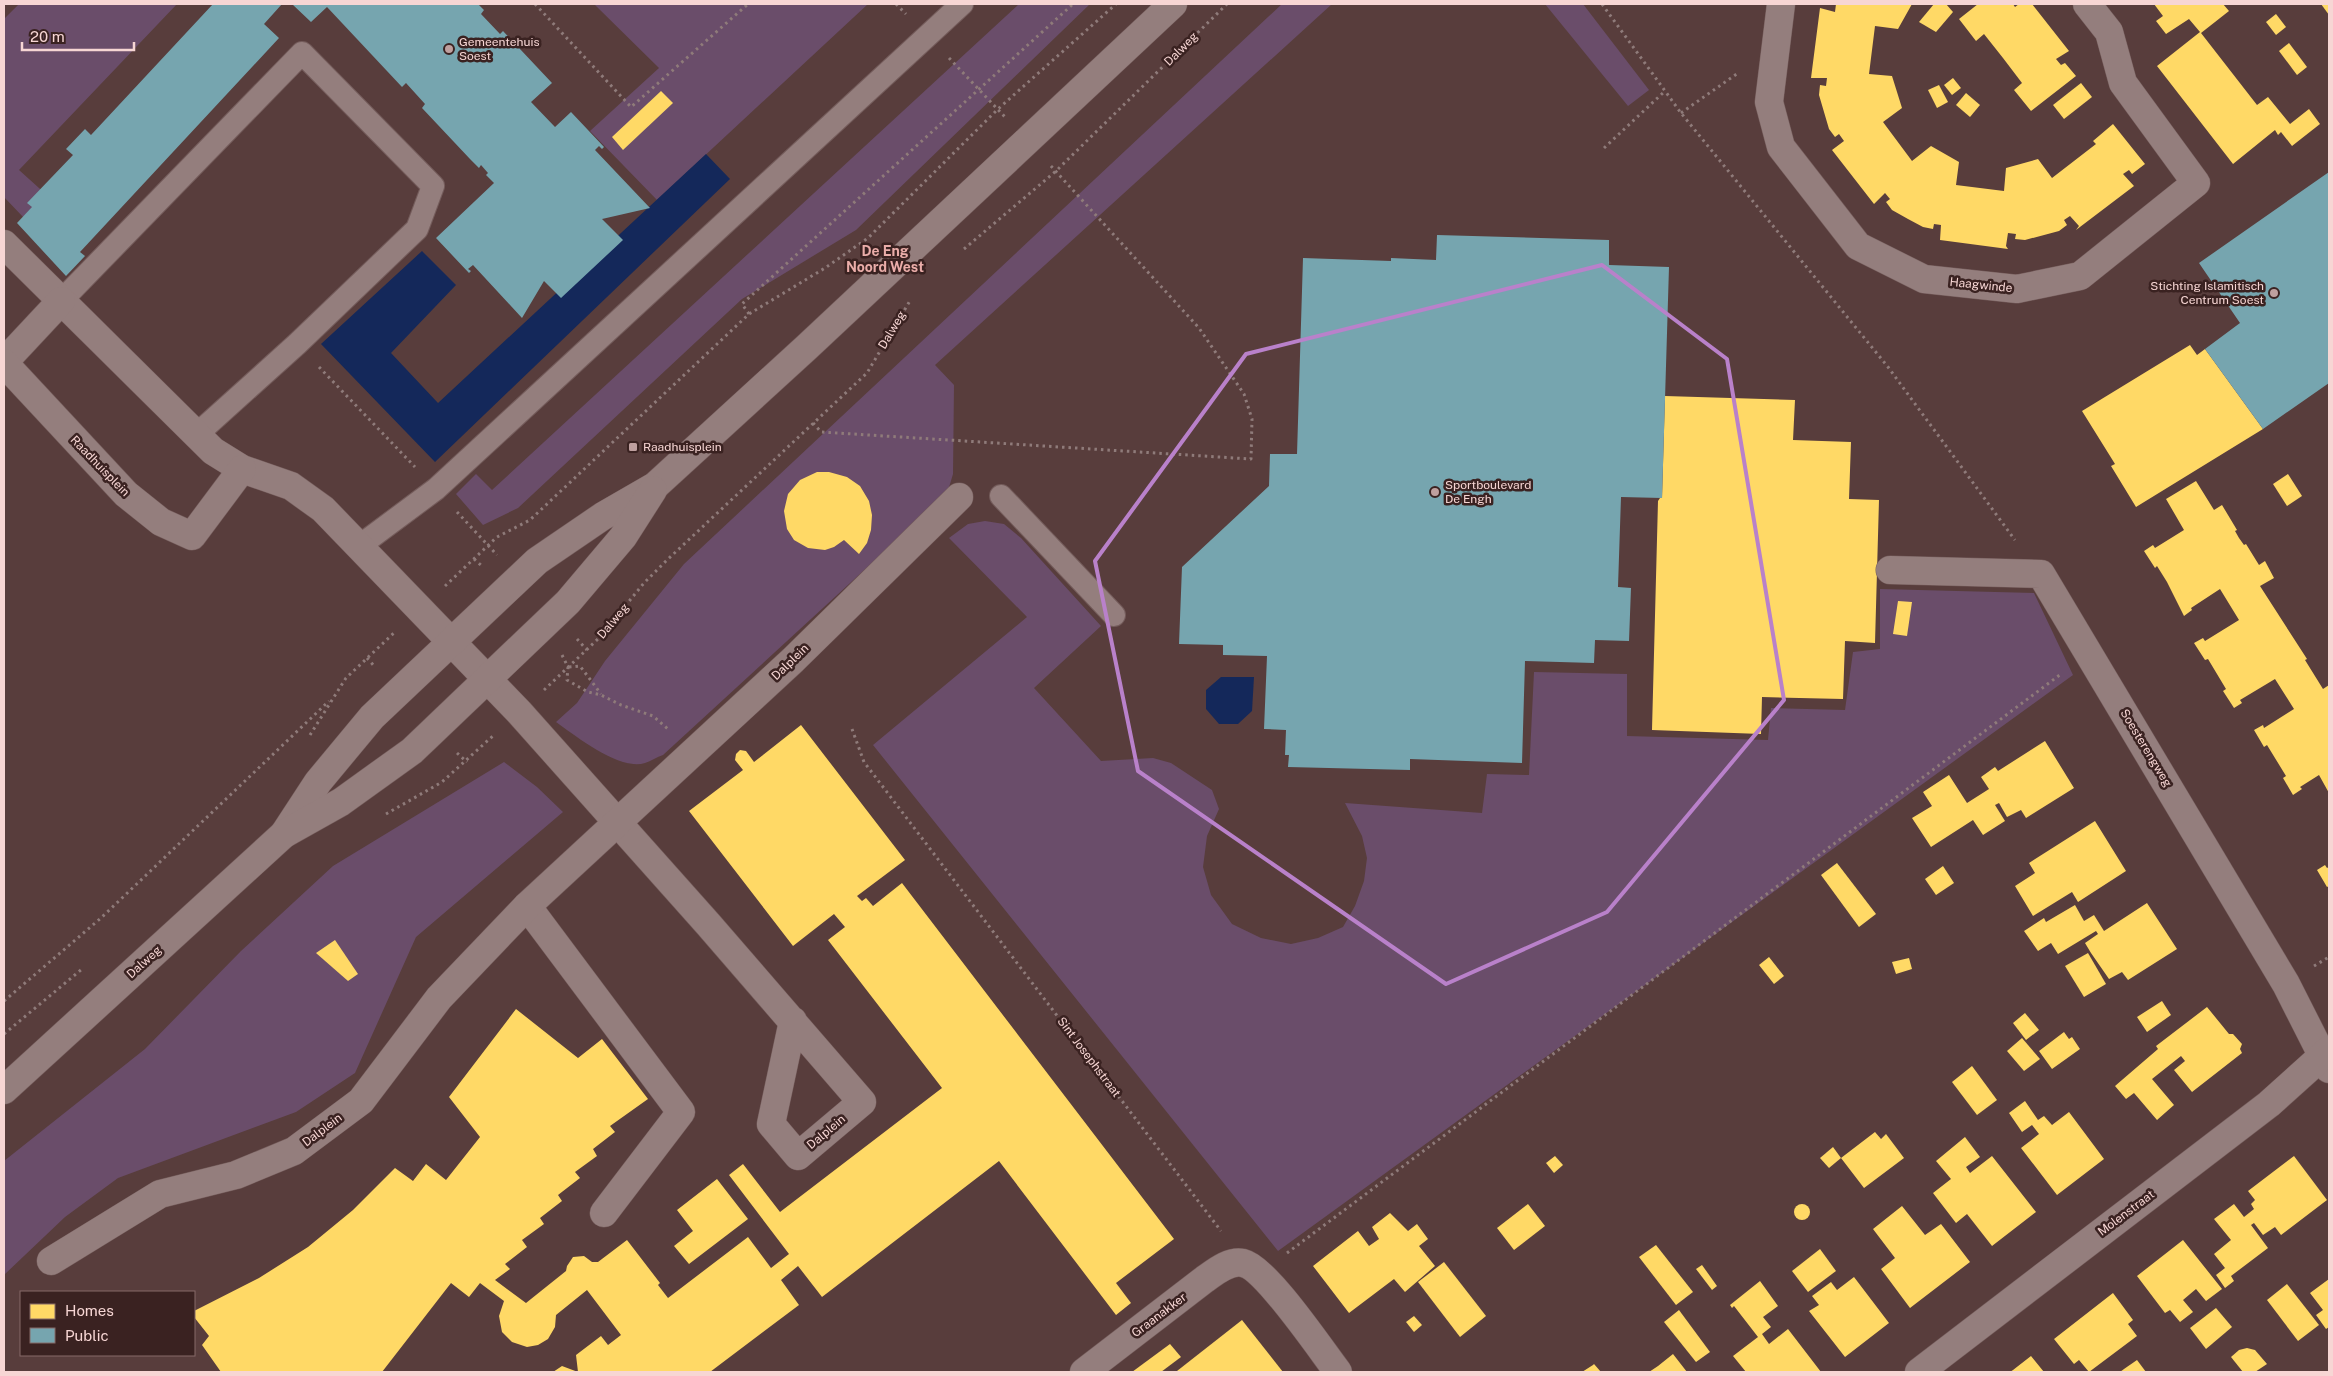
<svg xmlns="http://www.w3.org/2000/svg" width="2333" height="1376" font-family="'Public Sans',sans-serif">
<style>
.green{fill:#6a4d6a}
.water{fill:#14285a}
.homes{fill:#ffd966}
.public{fill:#76a5af}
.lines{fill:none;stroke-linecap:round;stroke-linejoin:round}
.service-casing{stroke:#745c5b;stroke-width:24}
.minor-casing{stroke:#745c5b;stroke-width:29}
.tertiary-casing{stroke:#745c5b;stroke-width:29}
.path{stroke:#8f7b7a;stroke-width:3;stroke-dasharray:2.5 4;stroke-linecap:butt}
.service{stroke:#947e7d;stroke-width:22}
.minor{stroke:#947e7d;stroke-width:28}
.tertiary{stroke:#947e7d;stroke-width:28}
.marked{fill:none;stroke:#b981ca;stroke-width:4;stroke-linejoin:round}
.poi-dot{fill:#bfa09f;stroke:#3a2221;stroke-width:2}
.labels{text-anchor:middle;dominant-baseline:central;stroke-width:5;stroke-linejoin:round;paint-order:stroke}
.poi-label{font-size:12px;fill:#f7d6d4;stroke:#3a2221;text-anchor:start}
.street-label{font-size:12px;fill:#f7d6d4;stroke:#3a2221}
.neighbourhood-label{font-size:14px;font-weight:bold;fill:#eaada9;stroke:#3a2221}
</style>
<rect width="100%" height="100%" fill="#583d3c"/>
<!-- green -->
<g class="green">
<path d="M19,4H177L19,170L49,197L24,218L4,197V19Z"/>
<path d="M594,4H868L657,200L590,131L659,68Z"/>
<path d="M1019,4H1090L856,230L742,299L518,508L483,525L456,494L476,474L492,490Z"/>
<path d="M1282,4H1332L935,365L954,385L953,474L947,494L663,755C657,757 651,761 645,763C619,771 576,736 556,722L577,703L605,661L684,564Z"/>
<path d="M1545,4H1583L1649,90L1628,106Z"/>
<path d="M985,521L1004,524L1021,538L1101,626L1034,688L1101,761L1153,758L1171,763L1212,790L1219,809L1207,836L1203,867L1211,895L1232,924L1261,938L1291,944L1318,938L1343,927L1355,906L1364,881L1367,858L1362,836L1345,803L1482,813L1487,774L1529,775L1534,672L1627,674V736L1768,740L1771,708L1845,710L1853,652L1880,649V589L2034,593L2073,675L1278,1251L873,745L1027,617L949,538L968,524Z"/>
<path d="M504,762L537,787L563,812L416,937L355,1073L296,1112L118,1178L65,1217L4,1275V1161L145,1049L241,951L333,866Z"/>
</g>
<!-- water -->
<g class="water">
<path d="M706,154L730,179L435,462L321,344L422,251L456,285L391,353L438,403Z"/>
<path d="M1221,677H1254L1252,711L1238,724H1219L1206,709V690Z"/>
</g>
<!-- homes -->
<g class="homes">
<path d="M1836,4H1912L1898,29L1875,26L1869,74L1892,76L1902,108L1883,122L1912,161L1931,146L1959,162L1956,185L2004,191L2006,168L2038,159L2052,178L2096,144L2093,141L2113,124L2145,164L2132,174L2129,170L2123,174L2134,186L2076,230L2079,226L2070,216L2064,220L2067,225L2059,231L2025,240L2015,239L2016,234L2008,233L2006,246L2008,249L1940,240L1941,225L1934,224L1933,229L1923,227L1908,219L1892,210L1886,202L1890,199L1885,193L1874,204L1832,150L1844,141L1839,134L1835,137L1829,129L1819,95L1820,85L1826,86L1827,78H1811L1820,8L1835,12Z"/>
<path d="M1934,4H1946L1953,12L1936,32L1919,22Z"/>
<path d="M1978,4H2013L2015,7L2019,4H2032L2069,51L2056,59L2061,65L2065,63L2076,76L2031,111L2014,90L2022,83L2003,58L1984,34L1976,41L1959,19Z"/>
<path d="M2154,4H2223L2229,11L2201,33L2257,105L2268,97L2290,124L2309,109L2320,124L2292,146L2281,132L2278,135L2275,130L2233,164L2157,66L2200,32L2189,19L2166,34L2156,21L2163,16Z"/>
<path d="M2321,4H2329V15Z"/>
<path d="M2276,14L2286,27L2276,35L2266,22Z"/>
<path d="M2289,43L2307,67L2297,75L2279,51Z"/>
<path d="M1953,78L1961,88L1952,95L1944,85Z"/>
<path d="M2081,83L2092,97L2064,119L2053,105Z"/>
<path d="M1939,85L1948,102L1937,108L1928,90Z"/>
<path d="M661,91L673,103L623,150L612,137Z"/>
<path d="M1966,93L1980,105L1970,117L1956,105Z"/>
<path d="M2190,345L2197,355L2205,349L2263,429L2136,507L2111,466L2115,464L2082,411Z"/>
<path d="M1665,396L1795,400L1793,440L1851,442L1849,499L1879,500L1875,643L1845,641L1843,699L1762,697L1761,734L1652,730L1658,501L1660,498H1662Z"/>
<path d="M817,472H829L847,477L860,486L869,501L872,515L871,530L867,543L859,554L844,540L834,547L825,550L808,548L794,540L787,529L784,511L788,494L800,480Z"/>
<path d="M2288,474L2302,496L2287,506L2273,484Z"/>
<path d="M2196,481L2214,510L2222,505L2237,530L2235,531L2239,538L2244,545L2246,544L2259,565L2265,561L2274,578L2260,586L2307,659L2305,660L2323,689L2329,685V793L2319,775L2300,787L2302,789L2293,795L2283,778L2286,776L2267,745L2264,747L2254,730L2263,725L2264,728L2294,709L2275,679L2240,700L2242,703L2234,708L2223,691L2226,689L2208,659L2205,660L2194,643L2203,638L2205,641L2239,620L2220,589L2191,608L2192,610L2184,616L2167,582L2157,566L2155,568L2144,551L2153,545L2155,548L2184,530L2166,499Z"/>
<path d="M1898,601L1912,602L1907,636L1893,634Z"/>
<path d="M801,725L905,860L857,896L862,901L866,898L873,906L902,883L1174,1239L1116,1283L1131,1303L1116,1315L999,1161L822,1297L798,1266L781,1280L799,1305L710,1372H553L562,1366L578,1372L576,1355L601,1336L608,1345L621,1335L587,1290L556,1315L555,1327L548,1339L538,1345L527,1347L512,1342L502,1332L499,1316L504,1301L480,1283L469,1297L451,1283L382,1372H221L202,1345L209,1336L194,1317V1311L259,1278L308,1247L353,1210L395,1168L413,1181L426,1164L446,1180L480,1137L449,1097L516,1009L578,1058L602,1039L648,1099L610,1126L615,1132L593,1149L597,1156L575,1172L580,1178L558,1195L562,1201L540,1218L544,1224L522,1240L527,1247L505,1264L510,1269L495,1280L526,1303L566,1271L567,1266L573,1257L584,1256L592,1262H598L627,1240L660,1283L658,1285L668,1298L748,1237L771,1268L789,1254L729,1175L743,1164L780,1212L942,1088L828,940L845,927L834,914L793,946L689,811L743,770L735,760L736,754L740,750L746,751L754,762Z"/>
<path d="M2045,741L2074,788L2026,818L2021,810L2007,817L1999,803L1995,805L2005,821L1983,835L1973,820L1931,847L1912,818L1932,806L1923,792L1949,775L1967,803L1989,789L1981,777L1995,767L1998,771Z"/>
<path d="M2095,821L2126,871L2078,902L2072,892L2033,916L2015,886L2035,873L2029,863Z"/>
<path d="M1837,863L1876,914L1859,927L1821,875Z"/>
<path d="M2325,865L2327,868L2329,867V886L2327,887L2317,870Z"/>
<path d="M1943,866L1954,883L1936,895L1925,879Z"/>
<path d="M2147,903L2177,949L2128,980L2122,972L2109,979L2091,953L2085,943L2098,934L2096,931L2058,954L2051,943L2038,951L2024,931L2044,918L2046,922L2075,905L2084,921L2094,915L2104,931Z"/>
<path d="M335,940L358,974L348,981L316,953Z"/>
<path d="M2088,953L2106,984L2084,997L2065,966Z"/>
<path d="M1769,957L1784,976L1774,984L1759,965Z"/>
<path d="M1909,958L1912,969L1896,974L1892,962Z"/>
<path d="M2162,1001L2171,1015L2147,1032L2137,1017Z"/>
<path d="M2207,1007L2229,1034H2233L2242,1044L2240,1049L2242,1053L2192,1092L2174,1070L2185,1061L2181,1056L2152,1079L2174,1105L2157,1120L2134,1093L2126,1099L2115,1086L2158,1049L2156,1046Z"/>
<path d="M2025,1013L2039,1030L2026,1040L2013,1023Z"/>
<path d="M2064,1032L2069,1039L2072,1037L2080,1049L2052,1069L2039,1051Z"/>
<path d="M2022,1038L2040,1059L2024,1071L2007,1051Z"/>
<path d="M1972,1066L1997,1100L1977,1115L1952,1082Z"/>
<path d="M2025,1101L2038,1120L2044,1116L2052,1125L2069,1112L2104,1159L2057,1195L2021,1148L2039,1134L2032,1125L2022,1132L2009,1113Z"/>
<path d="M1875,1132L1881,1139L1886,1134L1904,1158L1864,1188L1841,1158Z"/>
<path d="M1965,1137L1980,1157L1966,1167L1970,1173L1992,1156L2036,1212L1992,1246L1967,1214L1956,1223L1933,1193L1951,1179L1936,1161Z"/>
<path d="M1833,1147L1841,1158L1829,1168L1820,1158Z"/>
<path d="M1555,1156L1563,1165L1554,1173L1546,1163Z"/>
<path d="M2294,1156L2327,1200L2281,1235L2275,1227L2263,1235L2254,1223L2251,1225L2268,1248L2231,1276L2234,1281L2225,1288L2216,1275L2225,1268L2214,1254L2231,1240L2214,1219L2234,1204L2244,1217L2254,1209L2251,1204L2255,1200L2248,1191Z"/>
<path d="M717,1179L748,1219L689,1264L674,1246L693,1231L677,1210Z"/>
<circle cx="1802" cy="1212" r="8"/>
<path d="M1528,1204L1545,1226L1514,1250L1497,1228Z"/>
<path d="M1902,1206L1925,1235L1941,1224L1970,1262L1910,1308L1881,1269L1895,1258L1873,1229Z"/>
<path d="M1390,1213L1408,1231L1417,1224L1428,1239L1419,1246L1435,1266L1405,1292L1394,1279L1349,1313L1313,1266L1358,1231L1369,1246L1379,1239L1372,1227Z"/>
<path d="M2183,1240L2222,1289L2206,1301L2196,1289L2183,1300L2193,1312L2180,1322L2170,1310L2165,1313L2137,1276Z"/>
<path d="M1656,1245L1693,1292L1676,1305L1639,1257Z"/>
<path d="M1820,1249L1836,1271L1808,1292L1792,1271Z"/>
<path d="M1444,1262L1486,1316L1460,1337L1418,1282Z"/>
<path d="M1702,1265L1717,1286L1712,1290L1696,1269Z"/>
<path d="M1854,1277L1889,1323L1845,1357L1809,1311L1819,1305L1812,1296L1831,1282L1837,1290Z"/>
<path d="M2329,1279V1327L2326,1329L2316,1315L2323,1310L2310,1293Z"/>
<path d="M1760,1281L1778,1306L1763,1317L1771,1327L1762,1334L1769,1344L1788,1329L1821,1372H1746L1733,1356L1758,1337L1734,1306L1732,1308L1730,1305Z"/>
<path d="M2287,1284L2319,1325L2298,1341L2267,1300Z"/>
<path d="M2113,1293L2133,1320L2128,1324L2137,1336L2089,1372L2079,1360L2074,1364L2054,1339Z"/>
<path d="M2216,1308L2232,1327L2206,1349L2190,1328Z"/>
<path d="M1679,1310L1710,1352L1696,1362L1664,1322Z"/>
<path d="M1414,1316L1422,1325L1414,1332L1406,1322Z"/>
<path d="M1242,1320L1283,1372H1178L1177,1371Z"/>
<path d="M1170,1344L1181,1357L1161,1372H1132Z"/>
<path d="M2247,1348L2255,1350L2267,1364L2255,1372H2243L2231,1357L2239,1350Z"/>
<path d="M1673,1354L1687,1372H1649L1658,1366Z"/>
<path d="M2031,1356L2044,1372H2010L2013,1370Z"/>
<path d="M2137,1360L2146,1372H2120L2124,1369Z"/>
<path d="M1594,1364L1601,1372H1582L1593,1365Z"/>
</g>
<!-- public -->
<g class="public">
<path d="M213,4H282L264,24L279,38L80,252L85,256L66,276L17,223L32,207L27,203L73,155L66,149L85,129L91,135Z"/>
<path d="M292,4H478L484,10L481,14L500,34L503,31L552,83L531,102L555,127L571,112L604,147L602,149L599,146L595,150L650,208L602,219L623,240L561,298L544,281L522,318L473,265L468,269L471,271L469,273L436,238L494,183L486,175L488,173L481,165L479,168L470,159L422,108L425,104L406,83L402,87L327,7L311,22Z"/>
<path d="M2329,172V383L2263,429L2205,349L2240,323L2199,263Z"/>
<path d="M1437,235L1609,240V265L1669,267L1662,498L1621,497L1618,587L1631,588L1629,641L1595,640L1594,663L1525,661L1522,763L1410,759V770L1288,767L1289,755H1285L1286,730L1264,729L1267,656L1223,655V645L1179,644L1182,567L1269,486L1270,454H1297L1303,258L1391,261V258L1436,260Z"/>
</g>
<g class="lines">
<defs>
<g id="service">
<path d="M61,301L302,53L433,186L417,229L297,344L196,435"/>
<path d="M1001,496L1114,615"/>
<path d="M358,547L436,489L962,4"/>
</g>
<g id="minor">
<path d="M1781,4L1769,102L1781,147L1858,246L1924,279L2017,289L2080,276L2196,183L2123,83L2109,32L2087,4"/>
<path d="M4,244L213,451L242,469L291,486L323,509L519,712L708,924L862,1102L798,1156L771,1124L793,1021"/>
<path d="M4,362L61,301"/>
<path d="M4,363L126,494L161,522L192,536L242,469"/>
<path d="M1890,570L2041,574L2286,984L2329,1069"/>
<path d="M527,906L681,1112L604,1213"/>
<path d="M51,1261L160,1194L236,1175L294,1151L361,1101L439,998L527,906L793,660L959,497"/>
<path d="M1084,1372L1205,1279C1215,1272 1229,1260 1243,1263C1266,1268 1321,1350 1338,1372"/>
<path d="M1919,1372L2269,1104L2329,1050"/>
</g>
<g id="tertiary">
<path d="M284,834L318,782L372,717L537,561L603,516L655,486L807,347L1173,4"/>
<path d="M4,1090L284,834L341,802L412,751L568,602L623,537L653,490"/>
</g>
</defs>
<!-- service casing -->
<use href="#service" class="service-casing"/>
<!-- minor casing -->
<use href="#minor" class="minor-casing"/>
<!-- tertiary casing -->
<use href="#tertiary" class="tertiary-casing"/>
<!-- path -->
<g class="path">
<path d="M535,4L631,107L748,4"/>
<path d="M896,4L906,14"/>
<path d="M1602,4L1681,113L1888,367L2015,540"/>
<path d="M949,58L1005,117"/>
<path d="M1681,113L1738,73"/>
<path d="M1604,148L1665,91"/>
<path d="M964,249L1056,171L1227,4"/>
<path d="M749,314L742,304L1073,4"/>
<path d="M319,367L415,467"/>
<path d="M813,423L821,432L1251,459L1252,419L1244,394L1199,328L1050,165"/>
<path d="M457,512L497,555"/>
<path d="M474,559L483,567"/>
<path d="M445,586L497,537L530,520L749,314L825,268L868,238L998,109L1116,4"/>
<path d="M577,639L587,650"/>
<path d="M562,655L568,667L567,680L588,692L601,695L621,705L653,716L669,730"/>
<path d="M367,658L375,667"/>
<path d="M569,667L580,666L601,694"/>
<path d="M544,690L599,638L644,583L666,561L867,373L911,299"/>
<path d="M852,729L864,762L1221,1231"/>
<path d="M310,735L346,678L396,631"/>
<path d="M457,753L467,762"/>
<path d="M386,814L442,782L495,734"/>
<path d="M2314,966L2329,957"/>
<path d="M4,1001L101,918L329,701"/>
<path d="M4,1034L82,969"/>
<path d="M1287,1253L2061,674"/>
</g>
<!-- service -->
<use href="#service" class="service"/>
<!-- minor -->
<use href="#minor" class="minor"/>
<!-- tertiary -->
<use href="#tertiary" class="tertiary"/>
</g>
<!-- marked area -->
<path class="marked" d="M1602,265L1727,359L1784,700L1607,912L1446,984L1138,771L1095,561L1246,354Z"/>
<!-- markers -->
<g class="poi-dot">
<circle cx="449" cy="49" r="5"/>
<circle cx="2274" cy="293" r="5"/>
<rect x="628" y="442" width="10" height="10" rx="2.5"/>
<circle cx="1435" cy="492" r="5"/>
</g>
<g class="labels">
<!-- poi labels -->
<g class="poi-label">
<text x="459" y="42">Gemeentehuis<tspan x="459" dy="14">Soest</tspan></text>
<text x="2264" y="286" text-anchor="end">Stichting Islamitisch<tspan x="2264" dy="14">Centrum Soest</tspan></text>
<text x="643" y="447">Raadhuisplein</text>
<text x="1445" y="485">Sportboulevard<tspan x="1445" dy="14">De Engh</tspan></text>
</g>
<!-- street labels -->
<g class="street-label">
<text transform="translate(1181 49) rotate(-45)">Dalweg</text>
<text transform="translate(1981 285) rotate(6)">Haagwinde</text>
<text transform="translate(892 330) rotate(-59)">Dalweg</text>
<text transform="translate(100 466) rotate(46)">Raadhuisplein</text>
<text transform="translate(613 621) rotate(-50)">Dalweg</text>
<text transform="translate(790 662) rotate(-44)">Dalplein</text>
<text transform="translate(2146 748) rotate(59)">Soesterengweg</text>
<text transform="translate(144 962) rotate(-42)">Dalweg</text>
<text transform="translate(1089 1057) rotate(53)">Sint Josephstraat</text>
<text transform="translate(322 1130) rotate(-37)">Dalplein</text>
<text transform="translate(826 1132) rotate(-40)">Dalplein</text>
<text transform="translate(2126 1213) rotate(-37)">Molenstraat</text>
<text transform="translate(1159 1315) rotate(-37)">Graanakker</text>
</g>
<!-- neighbourhood labels -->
<g class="neighbourhood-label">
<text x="885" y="251">De Eng<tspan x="885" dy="16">Noord West</tspan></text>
</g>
</g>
<!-- border -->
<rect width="2333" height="1376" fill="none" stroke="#f7d6d4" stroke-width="10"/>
<!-- legend -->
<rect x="20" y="1291" width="175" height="65" fill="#3a2221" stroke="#866a69"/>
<rect x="30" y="1304" width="25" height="15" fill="#ffd966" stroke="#866a69"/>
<text x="65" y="1316" font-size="15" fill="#f7d6d4">Homes</text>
<rect x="30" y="1328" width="25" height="15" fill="#76a5af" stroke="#866a69"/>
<text x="65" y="1341" font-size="15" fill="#f7d6d4">Public</text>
<!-- scale -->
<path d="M22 42v8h112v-8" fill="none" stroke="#f7d6d4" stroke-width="2.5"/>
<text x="30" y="42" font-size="15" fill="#f7d6d4" stroke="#3a2221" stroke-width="4" paint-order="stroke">20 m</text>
</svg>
